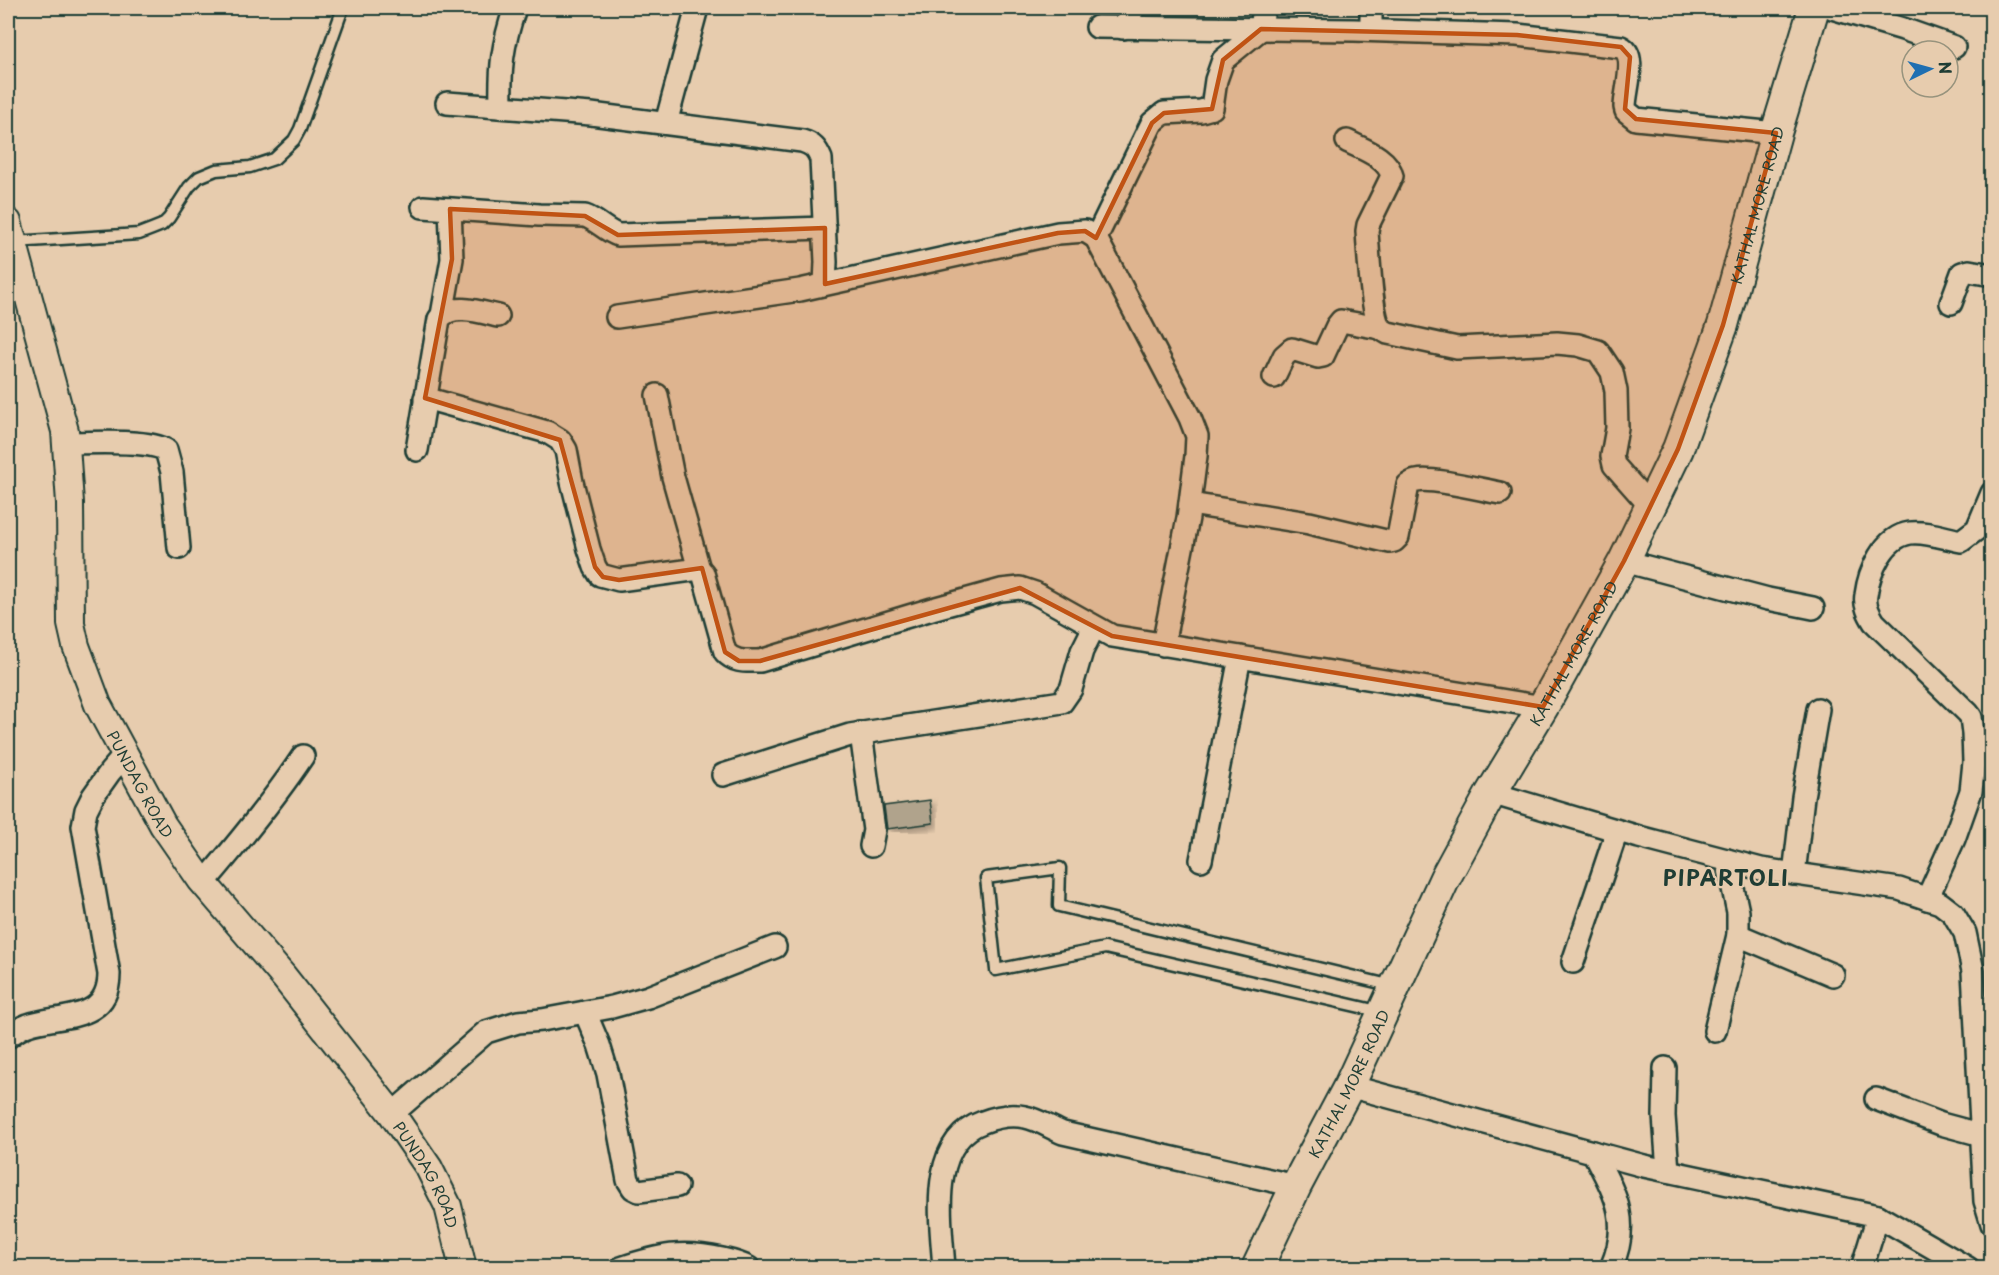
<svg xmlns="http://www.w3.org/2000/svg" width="1999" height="1275" font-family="'Playpen Sans',sans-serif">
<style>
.building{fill:#b0a38c;stroke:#1f3d34;stroke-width:1.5;filter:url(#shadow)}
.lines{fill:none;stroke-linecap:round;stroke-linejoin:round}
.service-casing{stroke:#1f3d34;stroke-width:15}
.minor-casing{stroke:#1f3d34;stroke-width:26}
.tertiary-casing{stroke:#1f3d34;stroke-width:30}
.secondary-casing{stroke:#1f3d34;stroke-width:34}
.service{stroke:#e7ccae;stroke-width:10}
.minor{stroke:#e7ccae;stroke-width:21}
.tertiary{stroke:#e7ccae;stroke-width:26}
.secondary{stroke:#e7ccae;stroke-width:30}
.marked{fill:#c05314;fill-opacity:0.2;stroke:#c05314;stroke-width:4.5;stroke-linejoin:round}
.labels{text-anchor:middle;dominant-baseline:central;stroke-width:4.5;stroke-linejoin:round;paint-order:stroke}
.street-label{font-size:15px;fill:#1f3d34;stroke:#e7ccae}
.district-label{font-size:21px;font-weight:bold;letter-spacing:1.5px;fill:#1f3d34;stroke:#e7ccae}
</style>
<defs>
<filter id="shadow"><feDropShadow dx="4.5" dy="4.5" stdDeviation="3" flood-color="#0004"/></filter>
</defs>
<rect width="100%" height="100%" fill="#e7ccae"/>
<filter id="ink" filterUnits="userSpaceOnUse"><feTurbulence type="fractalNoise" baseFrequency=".0167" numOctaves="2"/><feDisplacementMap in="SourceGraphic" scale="12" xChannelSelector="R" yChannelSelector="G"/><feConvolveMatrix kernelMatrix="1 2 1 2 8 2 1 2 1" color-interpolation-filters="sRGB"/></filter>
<g filter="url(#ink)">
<!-- building -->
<path class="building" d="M930,800L933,823L887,829L884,806Z"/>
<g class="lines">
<defs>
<g id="service">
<path d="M14,242L139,234L152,229L162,225L169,218L189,187L199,177L216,170L250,167L274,159L294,140L300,129L343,8"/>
<path d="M1382,1012L1105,948L996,970L986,878L1060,868L1059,906L1393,986"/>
</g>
<g id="minor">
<path d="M1832,8L1903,29L1954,47"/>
<path d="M1097,27L1354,30L1517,35L1621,47C1638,55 1625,90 1625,107L1626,111L1636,119L1776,133"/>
<path d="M1123,28L1134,8"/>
<path d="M1371,30V8"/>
<path d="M447,103L591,114L802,141C813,144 817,149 821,159L826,262L825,284"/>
<path d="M501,107C500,67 502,46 515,8"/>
<path d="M666,123L697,8"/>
<path d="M1347,141C1362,149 1388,157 1392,176L1368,225L1367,231C1368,246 1372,318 1380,327C1381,329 1386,332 1388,333L1457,348L1557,343L1578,345L1598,351L1612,372L1616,391L1617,428L1612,456L1614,465L1651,507"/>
<path d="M423,207L539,215L585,216C597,220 606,231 618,235L825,228"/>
<path d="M1096,238L1152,123L1164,113L1201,111L1212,108L1216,80L1223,60L1261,29L1264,8"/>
<path d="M1951,303L1962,273L1969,271L1992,275"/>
<path d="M442,315L452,259L450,209"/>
<path d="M617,317L800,290L1058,233L1085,231L1096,238L1190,418L1197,436L1196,456L1188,518L1163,645"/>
<path d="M1274,377L1284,356L1292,349L1318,357L1323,356L1337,326L1341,321L1380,328"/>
<path d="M657,395L673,477L699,569"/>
<path d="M425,398L547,432L560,440L566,450L572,482L589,549L595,567L600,575L619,580L699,569L703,573L725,652C735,663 746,661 760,661L932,609L1001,590L1020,588L1035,593L1112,636L1543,707"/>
<path d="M66,443C89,443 148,439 166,450L172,472L179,548"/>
<path d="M417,450L439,319C451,302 481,312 498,316"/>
<path d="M1190,504L1309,523L1390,542L1394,541L1398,537L1408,485C1411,483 1413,481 1417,481C1432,477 1482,490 1500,493"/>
<path d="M1624,561L1768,599L1813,608"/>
<path d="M861,733L874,830L871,846"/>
<path d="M723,775L850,735L1062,702L1071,689L1082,651L1094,627"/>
<path d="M1491,793L1639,837L1761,869L1899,889L1940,903L1953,913L1965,933L1973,971L1985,1201L1992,1224"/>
<path d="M1201,860L1240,657"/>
<path d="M1794,874L1803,797L1818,709"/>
<path d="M204,883C239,842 273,801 303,756"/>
<path d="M1927,899L1954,839L1971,791L1974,762L1973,733L1971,717L1968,713L1874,622C1869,614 1864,605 1866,595C1869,572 1883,537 1910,533C1925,531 1945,538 1961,541L1977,529L1992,493"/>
<path d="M1738,935L1833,975"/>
<path d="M1573,962L1617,831"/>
<path d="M585,1012L599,1045L608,1074L628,1180L633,1188L639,1191L677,1186"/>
<path d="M1715,1031L1738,935V912L1727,860"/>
<path d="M8,1037C14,1032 20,1028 28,1025C60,1014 109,1023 109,974L83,826L86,810L93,796L110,772L124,756"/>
<path d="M1665,1068L1664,1116L1668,1171"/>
<path d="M1349,1086L1644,1166L1878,1216"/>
<path d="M1876,1099L1941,1124L1982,1135"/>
<path d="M392,1114L486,1032L518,1022L542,1020L612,1007L648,997L775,947"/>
<path d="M1593,1152C1615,1194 1632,1220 1611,1268"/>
<path d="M621,1268C660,1255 682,1250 722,1259C731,1261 740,1263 749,1268"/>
<path d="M944,1268C941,1221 927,1142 983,1122C996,1117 1011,1114 1025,1117C1037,1119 1051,1128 1063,1133L1296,1186"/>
<path d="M1862,1268L1878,1216L1968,1268"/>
</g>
<g id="tertiary">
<path id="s1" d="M8,222L65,431L70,503L71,624L76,646L98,705L163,825L201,880L284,977L392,1114L429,1168L448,1206L463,1268"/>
</g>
<g id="secondary">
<path id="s2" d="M1257,1268L1296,1186L1349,1086L1445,878L1491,793L1543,707L1624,561L1678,449L1723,325L1776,133L1814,8"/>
</g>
</defs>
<!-- service casing -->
<use href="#service" class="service-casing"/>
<!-- minor casing -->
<use href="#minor" class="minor-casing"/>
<!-- tertiary casing -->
<use href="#tertiary" class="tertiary-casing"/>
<!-- secondary casing -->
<use href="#secondary" class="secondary-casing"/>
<!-- service -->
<use href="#service" class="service"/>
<!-- minor -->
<use href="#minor" class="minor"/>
<!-- tertiary -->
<use href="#tertiary" class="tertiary"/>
<!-- secondary -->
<use href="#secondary" class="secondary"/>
</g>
</g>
<!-- marked area -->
<path class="marked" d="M1261,29L1517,35L1621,47L1630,57L1625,109L1636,119L1776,133L1723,325L1678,449L1624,561L1543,707L1112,636L1020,588L760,661H739L725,652L702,568L619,580L603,577L595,567L560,440L425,398L452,259L450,209L585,216L618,235L825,228V284L1058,233L1085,231L1096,238L1152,123L1164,113L1212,109L1223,60Z"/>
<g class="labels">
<!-- street labels -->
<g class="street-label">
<text stroke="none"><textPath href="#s2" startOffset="1178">KATHAL MORE ROAD</textPath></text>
<text stroke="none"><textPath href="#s2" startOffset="692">KATHAL MORE ROAD</textPath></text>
<text stroke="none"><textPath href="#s1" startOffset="585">PUNDAG ROAD</textPath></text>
<text stroke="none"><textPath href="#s2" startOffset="206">KATHAL MORE ROAD</textPath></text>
<text stroke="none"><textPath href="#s1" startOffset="1071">PUNDAG ROAD</textPath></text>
</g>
<!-- district labels -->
<g class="district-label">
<text x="1726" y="877">PIPARTOLI</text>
</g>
</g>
<!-- margin -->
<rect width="1999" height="1275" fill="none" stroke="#e7ccae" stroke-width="30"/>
<rect x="15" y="15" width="1969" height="1245" fill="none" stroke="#1f3d34" stroke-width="2" filter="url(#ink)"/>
<!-- north arrow -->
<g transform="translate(1930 69) rotate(85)"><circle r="28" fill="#e7ccae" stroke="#97937d" stroke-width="1.5"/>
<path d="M0-4.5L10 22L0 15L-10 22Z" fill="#1f6fb2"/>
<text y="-9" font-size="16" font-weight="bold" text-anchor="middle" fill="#1f3d34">N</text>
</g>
</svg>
